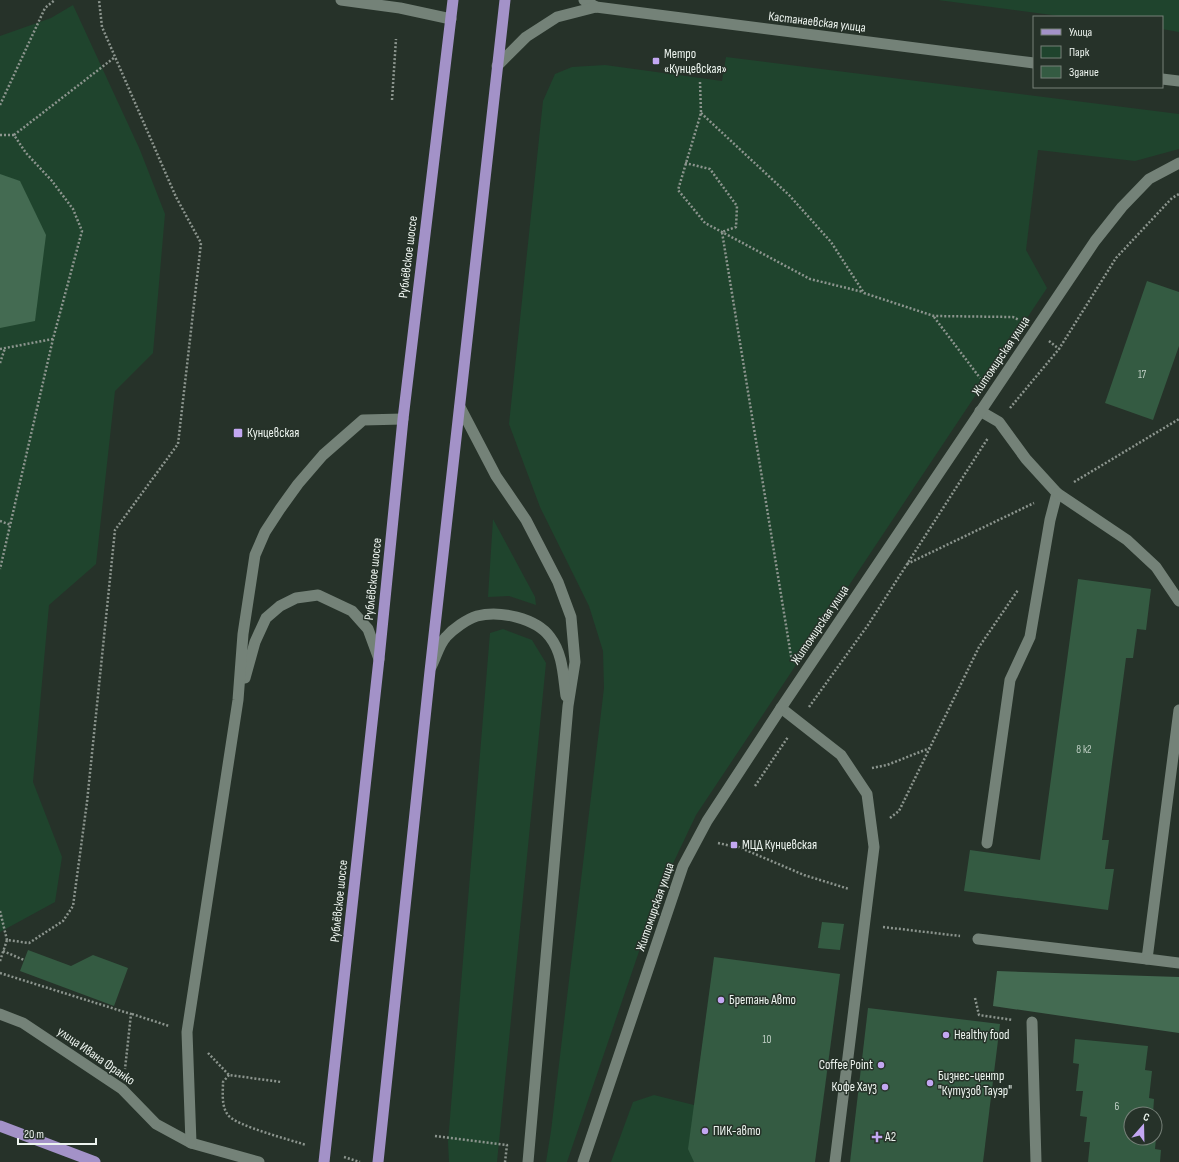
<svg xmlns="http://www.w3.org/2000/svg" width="1179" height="1162" font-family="'Sofia Sans Condensed',sans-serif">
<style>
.green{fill:#1f442d}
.forest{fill:#446b52}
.building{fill:#345b42}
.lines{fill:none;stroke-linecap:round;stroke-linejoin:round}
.path{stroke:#8c958e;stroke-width:2.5;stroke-dasharray:2 2;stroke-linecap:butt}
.service{stroke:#748278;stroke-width:11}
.tertiary{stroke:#748278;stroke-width:11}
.primary{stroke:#a392c8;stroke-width:11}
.poi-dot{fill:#c3a7f2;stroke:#263229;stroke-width:1.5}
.labels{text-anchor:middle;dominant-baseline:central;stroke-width:3;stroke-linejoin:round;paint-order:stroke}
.number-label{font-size:11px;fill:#bfcec4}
.street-label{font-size:13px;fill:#edf4ef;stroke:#263229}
.poi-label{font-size:13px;fill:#edf4ef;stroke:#263229;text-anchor:start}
</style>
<rect width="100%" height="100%" fill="#263229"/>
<!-- green -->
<g class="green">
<path d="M938,0H1179V32L1162,29V17H1067Z"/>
<path d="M73,5L140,150L165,214L153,353L115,391L96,564L49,605L33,782L62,857L55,902L0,932V36L51,18Z"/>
<path d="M726,57L1179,114V149L1135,161L1038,150L1026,250L1047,288L696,815L659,893L567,1162H546L551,1131L604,688L603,651L589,606L540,507L509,424L543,101L555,74L572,67L605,65L722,81Z"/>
<path d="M493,519L535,597L536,605L509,596L488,597Z"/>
<path d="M503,629L532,640L546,663L497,1162H449L448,1142L490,633Z"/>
<path d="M654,1095L694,1105V1162H611L633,1102Z"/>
</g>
<!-- forest -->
<g class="forest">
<path d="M0,174L20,181L46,235L35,321L0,328Z"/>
<path d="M997,971L1179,977V1033L993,1006Z"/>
</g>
<!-- building -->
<g class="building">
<path d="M1147,281L1179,292V346L1153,420L1105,403Z"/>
<path d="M1078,579L1151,589L1146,630L1137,629L1133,658H1126L1102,840H1109L1105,869H1114L1108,910L964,891L970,850L1040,860Z"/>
<path d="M822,922L844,924L840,950L818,948Z"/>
<path d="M28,950L71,966L93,955L128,968L114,1006L20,971Z"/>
<path d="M714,957L840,974L815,1162H694L688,1149Z"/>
<path d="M868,1008L1000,1024L983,1162H850Z"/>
<path d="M1075,1039L1148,1046L1145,1070L1152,1071L1149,1098L1154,1099L1153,1114H1131V1138H1156L1155,1149L1161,1150L1160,1162H1088L1090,1142H1084L1087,1117L1080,1116L1083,1091H1076L1079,1064L1073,1063Z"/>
</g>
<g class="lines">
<!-- path -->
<g class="path">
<path d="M700,82L701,113L678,190L705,223L722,232L810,279L863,292"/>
<path d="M392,100L396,39"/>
<path d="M0,105L45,8L55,0"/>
<path d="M701,113L789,195L831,242L864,293L934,316L1013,317L1019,320"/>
<path d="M0,135H14L26,153L52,181L73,209L82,231L53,339L0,569"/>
<path d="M14,135L115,57"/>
<path d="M685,163L710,169L737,206L736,227L722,232L791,656L794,657"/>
<path d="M934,317L980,378"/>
<path d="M1049,341L1059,349"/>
<path d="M0,349L53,339"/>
<path d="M0,363L5,348"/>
<path d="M1010,408L1059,349L1116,258L1172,198L1179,194"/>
<path d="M1074,482L1179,419"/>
<path d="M0,521L11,525"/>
<path d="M907,564L1034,503"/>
<path d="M809,707L868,625L988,438"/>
<path d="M872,768L887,765L930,748"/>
<path d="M755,786L788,737"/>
<path d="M890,818L899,811L979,647L1018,590"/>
<path d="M718,843L736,847"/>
<path d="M734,845L804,875L849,889"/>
<path d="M0,911L7,940"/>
<path d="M883,927L960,936"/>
<path d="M3,951L24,960"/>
<path d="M0,961L7,940L29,943L63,921L73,906L87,802L115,530L178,444L201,243L176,197L102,27L99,0"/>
<path d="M0,973L131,1014L125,1069"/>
<path d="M975,998L979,1015L1013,1020"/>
<path d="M132,1014L169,1026"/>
<path d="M208,1053L229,1075L281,1082"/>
<path d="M229,1075L223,1082C223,1092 221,1106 228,1115C236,1126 291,1140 306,1145"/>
<path d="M435,1136L507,1145L505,1162"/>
<path d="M344,1157L360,1162"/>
</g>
<!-- service -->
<g class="service">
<path d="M341,0L400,8L451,19"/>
<path d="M980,411L999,422L1026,459L1057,493L1050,520L1030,637L1010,680L987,843"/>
<path d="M1057,493L1127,540L1156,567L1179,601"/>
<path d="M781,708L841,755L867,794L874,847L835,1162"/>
<path d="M978,939L1147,959L1179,710"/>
<path d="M1147,959L1179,963"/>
<path d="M1032,1022L1036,1162"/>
</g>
<!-- tertiary -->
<g class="tertiary">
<path d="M584,0L596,7"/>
<path d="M497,66L526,37L557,17L596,7L1034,63"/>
<path d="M1162,79L1179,81"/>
<path d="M460,407L496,476L526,520L558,582L571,617L575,662L568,706L528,1162"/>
<path d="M431,667C436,658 439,644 446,637C453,629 467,619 477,616C499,610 536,618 550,637C563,654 563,675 566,696"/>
<path d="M245,678L255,642L266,618L280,606L296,598L318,595L352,611L368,629L379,659"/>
<path d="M0,1014L23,1023L122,1089L156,1124L191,1143L259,1162"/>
<path d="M191,1143L187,1032L238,700L243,634L255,555L265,532L280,509L298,484L323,455L363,420L403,419"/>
<path d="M583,1162L683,866L707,821L781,708L1095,241L1122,207L1149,179L1179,163"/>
</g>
<!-- primary -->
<g class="primary">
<path d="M0,1126L95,1162"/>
<path d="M324,1162L379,659L403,419L453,0"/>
<path d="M378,1162L430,671L505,0"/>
</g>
</g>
<!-- markers -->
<g class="poi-dot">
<rect x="652" y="57" width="8" height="8" rx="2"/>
<rect x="233" y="428" width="10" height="10" rx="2"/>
<rect x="730" y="841" width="8" height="8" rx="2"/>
<circle cx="721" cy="1000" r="4"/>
<circle cx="946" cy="1035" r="4"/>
<circle cx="881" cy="1065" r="4"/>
<circle cx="930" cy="1083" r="4"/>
<circle cx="885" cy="1087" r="4"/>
<circle cx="705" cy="1131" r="4"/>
<path d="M875 1131h4v4h4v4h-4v4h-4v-4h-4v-4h4z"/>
</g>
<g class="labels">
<!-- number labels -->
<g class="number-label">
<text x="1142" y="374">17</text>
<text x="1084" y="749">8 к2</text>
<text x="767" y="1039">10</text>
<text x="1117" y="1106">6</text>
</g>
<!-- street labels -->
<g class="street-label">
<text transform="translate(817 22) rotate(7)">Кастанаевская улица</text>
<text transform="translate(408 257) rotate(-83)">Рублёвское шоссе</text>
<text transform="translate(1001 356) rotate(-56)">Житомирская улица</text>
<text transform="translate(373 579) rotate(-84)">Рублёвское шоссе</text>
<text transform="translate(820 625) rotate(-56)">Житомирская улица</text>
<text transform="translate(339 901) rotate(-84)">Рублёвское шоссе</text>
<text transform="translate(655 907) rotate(-71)">Житомирская улица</text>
<text transform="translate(96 1056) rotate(35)">улица Ивана Франко</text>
</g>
<!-- poi labels -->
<g class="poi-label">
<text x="664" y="54">Метро<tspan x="664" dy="15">«Кунцевская»</tspan></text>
<text x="247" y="433">Кунцевская</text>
<text x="742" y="845">МЦД Кунцевская</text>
<text x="729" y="1000">Бретань Авто</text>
<text x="954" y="1035">Healthy food</text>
<text x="873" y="1065" text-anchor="end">Coffee Point</text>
<text x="938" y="1076">Бизнес-центр<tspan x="938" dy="15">"Кутузов Тауэр"</tspan></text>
<text x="877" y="1087" text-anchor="end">Кофе Хауз</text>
<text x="713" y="1131">ПИК-авто</text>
<text x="885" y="1137">А2</text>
</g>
</g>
<!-- legend -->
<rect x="1033" y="16" width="130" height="72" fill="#263229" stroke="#768078"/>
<rect x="1041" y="29" width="20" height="6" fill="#a392c8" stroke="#768078"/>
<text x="1069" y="36" font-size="12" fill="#edf4ef">Улица</text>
<rect x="1041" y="46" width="20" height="12" fill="#1f442d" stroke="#768078"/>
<text x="1069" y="56" font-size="12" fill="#edf4ef">Парк</text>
<rect x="1041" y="66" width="20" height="12" fill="#345b42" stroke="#768078"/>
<text x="1069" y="76" font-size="12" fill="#edf4ef">Здание</text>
<!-- north arrow -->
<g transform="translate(1143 1126) rotate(20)"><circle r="19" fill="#263229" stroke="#768078"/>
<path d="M0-3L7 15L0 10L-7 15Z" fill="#c3a7f2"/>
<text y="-6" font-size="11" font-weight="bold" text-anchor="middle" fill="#edf4ef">С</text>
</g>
<!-- scale -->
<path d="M18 1138v6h78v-6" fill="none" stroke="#edf4ef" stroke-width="2"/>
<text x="24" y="1138" font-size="12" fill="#edf4ef" stroke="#263229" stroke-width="3" paint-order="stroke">20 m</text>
</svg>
